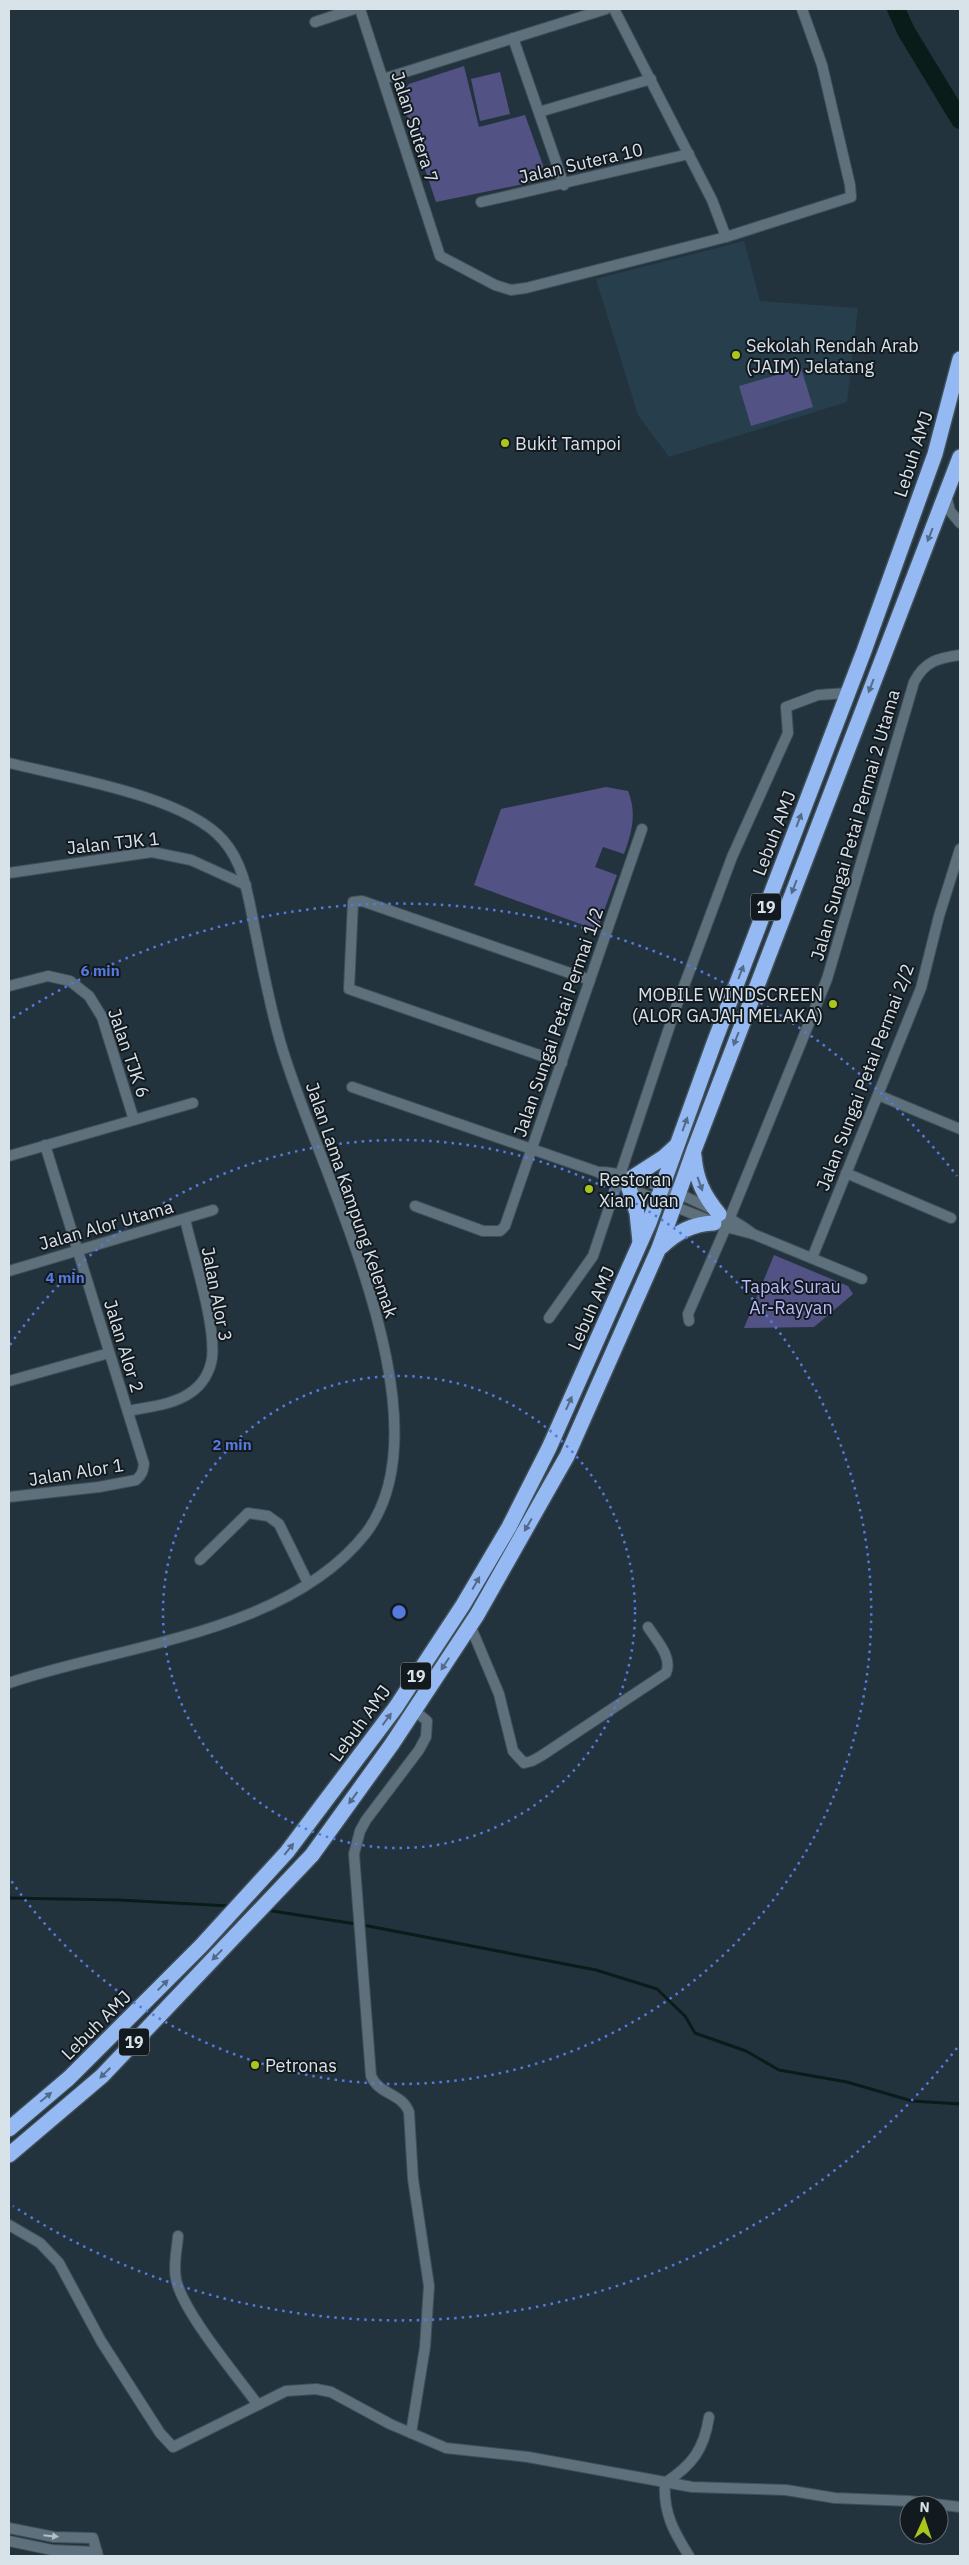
<svg xmlns="http://www.w3.org/2000/svg" width="969" height="2565" font-family="'IBM Plex Sans',sans-serif">
<style>
.built{fill:#273e4d}
.green{fill:#525285}
.lines{fill:none;stroke-linecap:round;stroke-linejoin:round}
.stream{stroke:#0a1c1a;stroke-width:3}
.river{stroke:#0a1c1a;stroke-width:18}
.street-casing{stroke:#404f57;stroke-width:12}
.highway-casing{stroke:#404f57;stroke-width:18}
.street{stroke:#5d707c;stroke-width:10}
.highway{stroke:#94b9f3;stroke-width:15}
.oneway{fill:#546a89}
.oneway2{fill:#b3c0c8}
.ring{fill:none;stroke:#557add;stroke-width:2.5;stroke-dasharray:2.5 5}
.poi-dot{fill:#a9c71b;stroke:#131a1f;stroke-width:2}
.labels{text-anchor:middle;dominant-baseline:central;stroke-width:4;stroke-linejoin:round;paint-order:stroke}
.shield{fill:#131a1f;stroke:#9da6ac;stroke-width:1}
.shield-label{font-size:16px;font-weight:bold;fill:#d8e2e9}
.street-label{font-size:18px;fill:#d8e2e9;stroke:#131a1f}
.poi-label{font-size:18px;fill:#d8e2e9;stroke:#131a1f;text-anchor:start}
.park-label{font-size:18px;fill:#b8bafa;stroke:#131a1f}
.centre{fill:#557add;stroke:#131a1f;stroke-width:2.5}
.ring-label{font-size:15px;text-anchor:middle;font-weight:bold;fill:#557add;stroke:#131a1f;stroke-width:4;stroke-linejoin:round;paint-order:stroke}
</style>
<rect width="100%" height="100%" fill="#23333e"/>
<!-- built -->
<path class="built" d="M744,241L760,301L858,308L847,402L669,457L638,415L596,279Z"/>
<!-- green -->
<g class="green">
<path d="M464,66L479,127L525,115L544,168L538,181L436,202L400,95L409,84Z"/>
<path d="M500,72L510,114L480,121L471,79Z"/>
<path d="M801,368L813,407L751,426L739,386Z"/>
<path d="M606,787L628,791C637,813 632,832 624,854L603,847L595,867L617,875L597,930L474,885L501,809Z"/>
<path d="M774,1255L848,1286L853,1294L814,1327L744,1328Z"/>
</g>
<g class="lines">
<!-- stream -->
<g class="stream">
<path d="M9,1898L119,1900L230,1906"/>
<path d="M266,1910L356,1924"/>
<path d="M363,1925L596,1970L657,1989L685,2016L695,2033L746,2051L779,2070L847,2082L912,2101L960,2104"/>
</g>
<!-- river -->
<path class="river" d="M896,9L906,31L960,120"/>
<defs>
<g id="street">
<path d="M360,9L440,256L495,285L511,290L526,288L726,237L851,197L850,185L822,65L802,9"/>
<path d="M614,9L712,200L726,237"/>
<path d="M315,22L354,9"/>
<path d="M513,38L564,185"/>
<path d="M383,79L606,9"/>
<path d="M539,112L651,79"/>
<path d="M481,202L689,154"/>
<path d="M946,495L950,511L960,523"/>
<path d="M9,763C66,777 185,796 223,840C246,866 249,903 256,935C263,970 270,1006 280,1041C314,1163 454,1417 366,1533C288,1633 121,1645 9,1683"/>
<path d="M9,873L152,852L191,860L246,885"/>
<path d="M9,986L48,976L70,981L89,996L102,1017L134,1120"/>
<path d="M562,1063L349,989L353,902L362,901L590,980"/>
<path d="M352,1087L598,1172C636,1171 724,1211 753,1234"/>
<path d="M878,1095L960,1129"/>
<path d="M9,1156L193,1103"/>
<path d="M598,1172L618,1184L726,1227L753,1234L862,1279"/>
<path d="M846,1173L951,1218"/>
<path d="M415,1206L483,1231H500L505,1226L642,829"/>
<path d="M812,1258L921,988L939,916L960,849"/>
<path d="M9,1271L213,1210"/>
<path d="M549,1318L593,1256L675,1010L732,857L788,733L786,707L818,695L847,693"/>
<path d="M689,1321L688,1314L726,1227L827,979L914,682C925,661 938,658 960,655"/>
<path d="M9,1381L109,1353"/>
<path d="M128,1411C147,1407 173,1405 190,1393C202,1385 210,1372 212,1358C216,1324 193,1255 185,1219"/>
<path d="M9,1497L99,1487L136,1480C142,1475 143,1471 144,1464L45,1145"/>
<path d="M200,1560L248,1513L268,1516L279,1524L308,1583"/>
<path d="M470,1625L499,1694L513,1751L524,1763L532,1761L541,1756L666,1673C673,1657 656,1640 648,1627"/>
<path d="M9,2225L40,2243L59,2263L101,2341L160,2433L173,2447L286,2391L316,2389L331,2392L390,2424L446,2448L528,2457L692,2487L786,2490L835,2498L909,2501L960,2507"/>
<path d="M178,2236C177,2250 173,2265 176,2279C182,2311 237,2376 258,2405"/>
<path d="M411,2433L425,2347L429,2286L413,2179L409,2112C402,2093 379,2095 371,2076L354,1854L360,1831L366,1820L419,1750L426,1737L427,1721L414,1710"/>
<path d="M9,2528L54,2537L93,2538L98,2556"/>
<path d="M9,2541L52,2550L97,2552"/>
<path d="M689,2556C674,2532 663,2513 665,2483C692,2465 704,2450 709,2417"/>
</g>
<g id="highway">
<path d="M694,1156C696,1180 704,1196 719,1214"/>
<path d="M633,1177L664,1157L676,1146"/>
<path d="M629,1188L637,1213L640,1242"/>
<path d="M661,1247C677,1232 692,1224 714,1223"/>
<path d="M9,2129L69,2078L201,1946L287,1852L396,1707L463,1605L509,1527L549,1448L649,1223L714,1043L864,651L935,454L960,359"/>
<path d="M9,2155L102,2076L312,1855L392,1744L477,1615L567,1456L659,1248L694,1150L960,457"/>
</g>
</defs>
<!-- street casing -->
<use href="#street" class="street-casing"/>
<!-- highway casing -->
<use href="#highway" class="highway-casing"/>
<!-- street -->
<use href="#street" class="street"/>
<!-- highway -->
<use href="#highway" class="highway"/>
</g>
<!-- one-way arrows -->
<defs><path id="oneway-solid" d="M-6-.8H1V-3.2L6.5 0L1 3.2V.8H-6Z" transform="scale(1.25)"/></defs>
<g class="oneway">
<use href="#oneway-solid" transform="translate(930 535) rotate(111)"/>
<use href="#oneway-solid" transform="translate(871 686) rotate(111)"/>
<use href="#oneway-solid" transform="translate(799 820) rotate(-69)"/>
<use href="#oneway-solid" transform="translate(794 887) rotate(111)"/>
<use href="#oneway-solid" transform="translate(741 972) rotate(-69)"/>
<use href="#oneway-solid" transform="translate(736 1039) rotate(111)"/>
<use href="#oneway-solid" transform="translate(685 1124) rotate(-70)"/>
<use href="#oneway-solid" transform="translate(700 1184) rotate(70)"/>
<use href="#oneway-solid" transform="translate(569 1403) rotate(-66)"/>
<use href="#oneway-solid" transform="translate(528 1525) rotate(120)"/>
<use href="#oneway-solid" transform="translate(476 1583) rotate(-60)"/>
<use href="#oneway-solid" transform="translate(445 1664) rotate(123)"/>
<use href="#oneway-solid" transform="translate(387 1719) rotate(-54)"/>
<use href="#oneway-solid" transform="translate(353 1798) rotate(126)"/>
<use href="#oneway-solid" transform="translate(289 1849) rotate(-51)"/>
<use href="#oneway-solid" transform="translate(217 1955) rotate(134)"/>
<use href="#oneway-solid" transform="translate(163 1985) rotate(-45)"/>
<use href="#oneway-solid" transform="translate(105 2073) rotate(135)"/>
<use href="#oneway-solid" transform="translate(46 2097) rotate(-40)"/>
</g>
<use class="oneway2" href="#oneway-solid" transform="translate(51 2536) rotate(6)"/>
<!-- distance rings -->
<g class="ring">
<circle cx="399" cy="1612" r="236"/>
<path d="M10 1345A472 472 0 1 1 10 1879"/>
<path d="M957 2048A708 708 0 0 1 13 2206M13 1018A708 708 0 0 1 957 1176"/>
</g>
<!-- markers -->
<g class="poi-dot">
<circle cx="736" cy="355" r="5"/>
<circle cx="505" cy="443" r="5"/>
<circle cx="833" cy="1004" r="5"/>
<circle cx="589" cy="1189" r="5"/>
<circle cx="255" cy="2065" r="5"/>
</g>
<g class="labels">
<!-- shield labels -->
<g class="shield">
<rect x="751" y="893.5" width="30" height="27" rx="4"/>
<rect x="401" y="1662.5" width="30" height="27" rx="4"/>
<rect x="119" y="2028.5" width="30" height="27" rx="4"/>
</g>
<g class="shield-label">
<text x="766" y="907">19</text>
<text x="416" y="1676">19</text>
<text x="134" y="2042">19</text>
</g>
<!-- street labels -->
<g class="street-label">
<text transform="translate(415 127) rotate(72)">Jalan Sutera 7</text>
<text transform="translate(581 163) rotate(-13)">Jalan Sutera 10</text>
<text transform="translate(913 454) rotate(-72)">Lebuh AMJ</text>
<text transform="translate(855 825) rotate(-74)">Jalan Sungai Petai Permai 2 Utama</text>
<text transform="translate(774 833) rotate(-69)">Lebuh AMJ</text>
<text transform="translate(113 843) rotate(-6)">Jalan TJK 1</text>
<text transform="translate(558 1022) rotate(-71)">Jalan Sungai Petai Permai 1/2</text>
<text transform="translate(129 1053) rotate(71)">Jalan TJK 6</text>
<text transform="translate(865 1077) rotate(-69)">Jalan Sungai Petai Permai 2/2</text>
<text transform="translate(352 1200) rotate(71)">Jalan Lama Kampung Kelemak</text>
<text transform="translate(106 1225) rotate(-16)">Jalan Alor Utama</text>
<text transform="translate(217 1294) rotate(79)">Jalan Alor 3</text>
<text transform="translate(591 1308) rotate(-66)">Lebuh AMJ</text>
<text transform="translate(124 1346) rotate(73)">Jalan Alor 2</text>
<text transform="translate(76 1472) rotate(-9)">Jalan Alor 1</text>
<text transform="translate(360 1723) rotate(-54)">Lebuh AMJ</text>
<text transform="translate(96 2025) rotate(-45)">Lebuh AMJ</text>
</g>
<!-- poi labels -->
<g class="poi-label">
<text x="746" y="345">Sekolah Rendah Arab<tspan x="746" dy="21">(JAIM) Jelatang</tspan></text>
<text x="515" y="443">Bukit Tampoi</text>
<text x="823" y="994" text-anchor="end">MOBILE WINDSCREEN<tspan x="823" dy="21">(ALOR GAJAH MELAKA)</tspan></text>
<text x="599" y="1179">Restoran<tspan x="599" dy="21">Xian Yuan</tspan></text>
<text x="265" y="2065">Petronas</text>
</g>
<!-- park labels -->
<g class="park-label">
<text x="791" y="1286">Tapak Surau<tspan x="791" dy="21">Ar-Rayyan</tspan></text>
</g>
</g>
<circle cx="399" cy="1612" r="8" class="centre"/>
<g class="ring-label">
<text x="100" y="976">6 min</text>
<text x="65" y="1283">4 min</text>
<text x="232" y="1450">2 min</text>
</g>
<!-- border -->
<rect width="969" height="2565" fill="none" stroke="#d8e2e9" stroke-width="20"/>
<!-- north arrow -->
<g transform="translate(924 2520) rotate(3)"><circle r="24" fill="#131a1f" stroke="#626a70"/>
<path d="M0-4L9 19L0 12L-9 19Z" fill="#a9c71b"/>
<text y="-8" font-size="14" font-weight="bold" text-anchor="middle" fill="#d8e2e9">N</text>
</g>
</svg>
